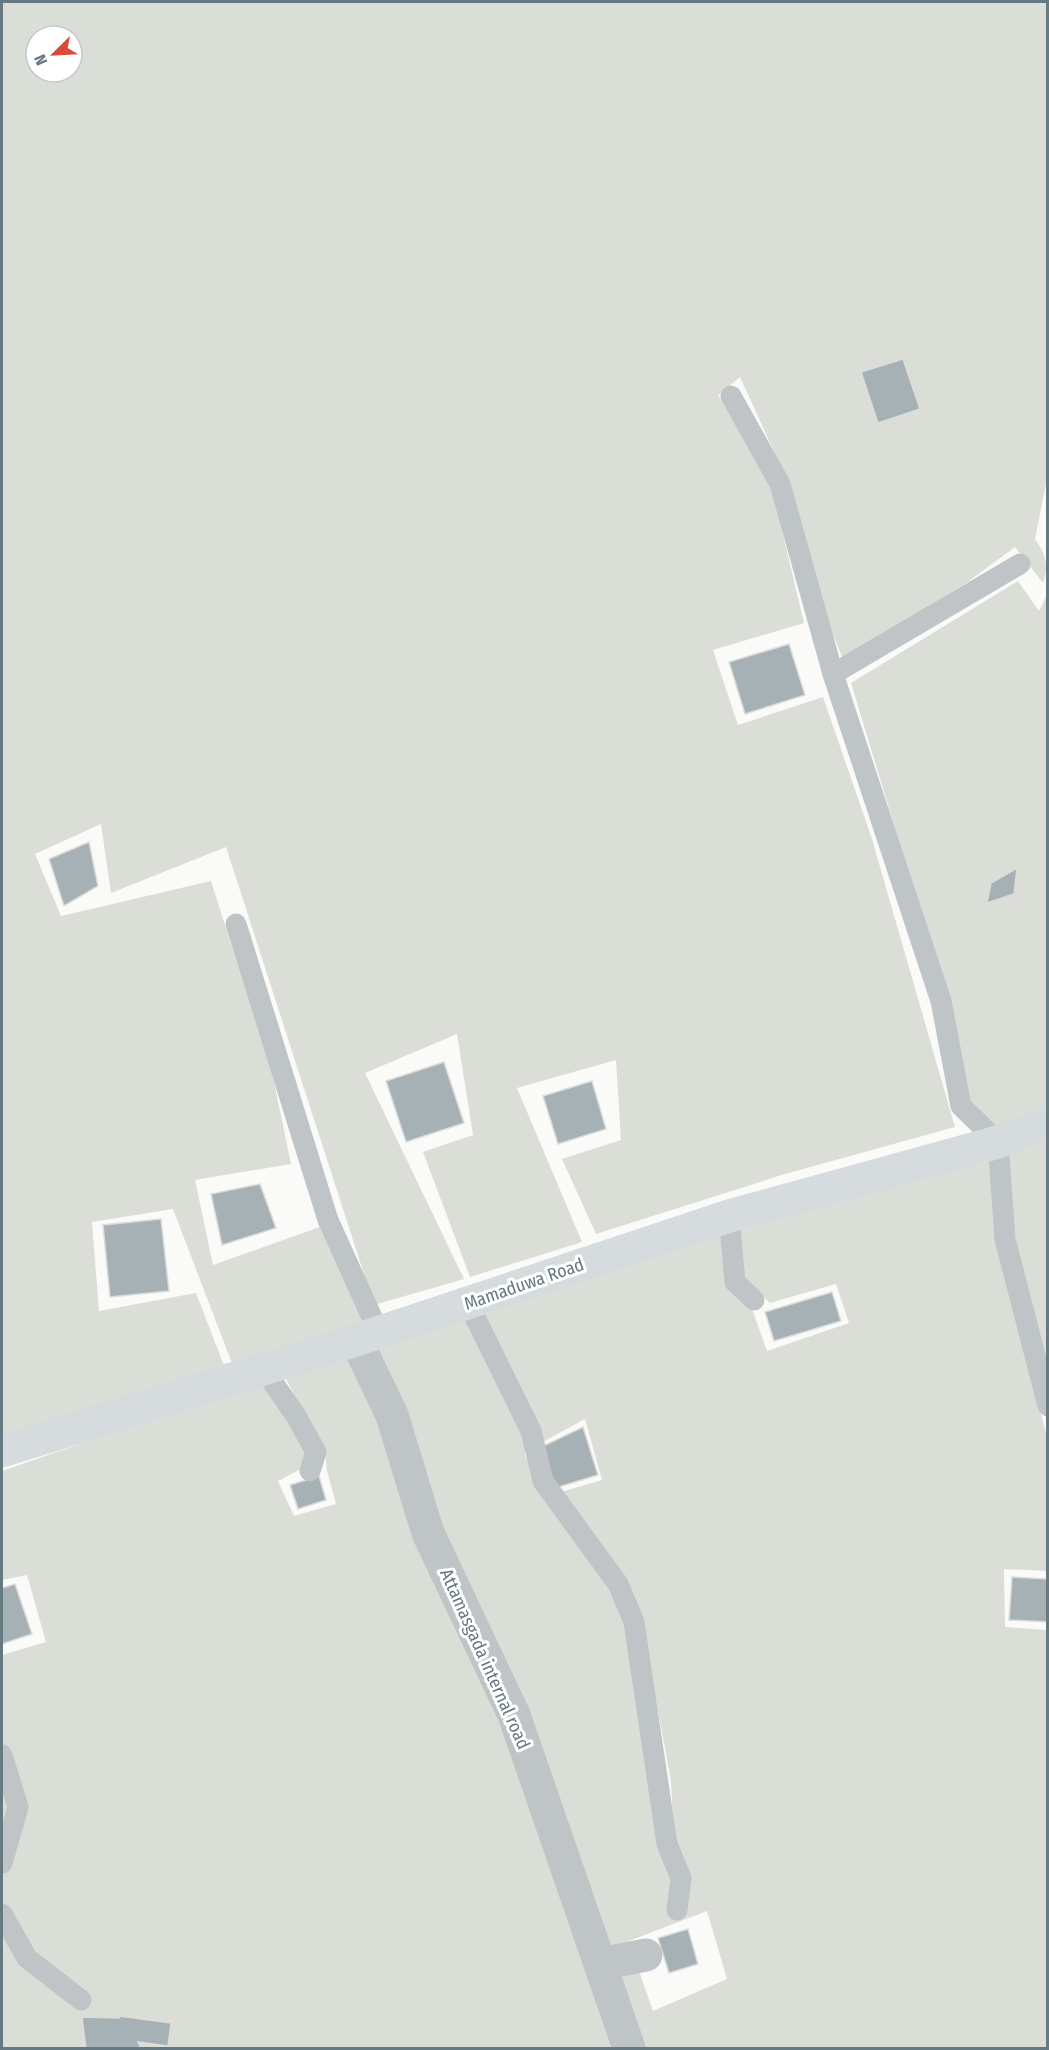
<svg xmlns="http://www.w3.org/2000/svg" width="1049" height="2050" font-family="'Fira Sans Condensed',sans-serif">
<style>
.green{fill:#dbded7;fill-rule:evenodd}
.building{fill:#a6b1b5;stroke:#dcdcda;stroke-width:1.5}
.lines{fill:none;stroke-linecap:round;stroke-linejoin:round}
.lane{stroke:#bfc5c7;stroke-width:21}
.street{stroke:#bfc5c7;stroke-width:33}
.secondary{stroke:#d6dcde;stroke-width:33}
.labels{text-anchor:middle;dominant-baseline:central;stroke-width:6;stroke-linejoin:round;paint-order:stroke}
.street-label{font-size:18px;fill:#667981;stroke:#fff}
</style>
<rect width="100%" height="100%" fill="#fafaf8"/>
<!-- green -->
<g class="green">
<path d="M2,2H1047L1048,474L1035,539C1046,554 1049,565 1043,583L1015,547L969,581L843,659L814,590L787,480L740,377L718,395L771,484L804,623L713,650L738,725L823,697L872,839L955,1127L785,1174L596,1234L562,1159L621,1140L616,1060L517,1088L582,1242L470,1277L423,1152L473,1135L457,1034L365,1073L464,1279L374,1305L226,847L111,893L101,824L35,854L61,916L211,881L273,1077L291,1164L195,1180L213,1265L320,1227L367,1329L233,1366L173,1209L92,1222L99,1311L196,1293L225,1368L2,1445ZM36,36H72V72H36Z"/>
<path d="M1018,581L1039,611L1047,595V1112L994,1132L967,1100L911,881L851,683Z"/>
<path d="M1047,1125V1379L1023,1287L1001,1142Z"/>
<path d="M987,1145L1010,1289L1047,1438V1571L1004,1569L1005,1627L1047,1630V2048H644L615,1970L636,1962L653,2011L727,1979L707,1911L608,1949L469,1610L370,1343L460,1310L526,1433L525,1456L540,1486L613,1586L629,1626L674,1843L671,1781L641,1619L561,1492L602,1480L585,1419L541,1443L472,1302L720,1218L767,1351L849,1323L836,1284L770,1303L744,1279L734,1214Z"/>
<path d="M348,1348L508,1720L621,2048H2V1655L46,1642L27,1575L2,1580V1471L166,1414L261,1377L308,1454L301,1469L278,1481L294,1516L336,1504L327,1471L325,1452L280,1368Z"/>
</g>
<!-- building -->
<g class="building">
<path d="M903,359L920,409L878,423L861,372Z"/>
<path d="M789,644L805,695L745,714L729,662Z"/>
<path d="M89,842L98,886L64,906L49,859Z"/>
<path d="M1017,868L1014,894L987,903L991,883Z"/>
<path d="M444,1062L464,1123L406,1142L386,1081Z"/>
<path d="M592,1081L606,1129L558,1144L543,1096Z"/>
<path d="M260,1184L276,1228L222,1245L211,1194Z"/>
<path d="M161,1219L169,1291L110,1297L103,1225Z"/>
<path d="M832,1292L841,1321L774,1341L765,1312Z"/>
<path d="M583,1427L598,1475L555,1488L537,1449Z"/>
<path d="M319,1476L326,1500L298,1509L290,1485Z"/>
<path d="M1012,1577L1048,1579V1622L1009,1620Z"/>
<path d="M15,1584L32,1634L2,1644V1588Z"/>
<path d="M688,1929L698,1964L669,1973L658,1938Z"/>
<path d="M119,2016L171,2023L168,2046L138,2042L141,2048H86L82,2017L119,2018Z"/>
</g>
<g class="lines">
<!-- lane -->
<g class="lane">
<path d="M731,396L780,484L833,674L941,1001L961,1106L998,1142L1005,1239L1048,1406"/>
<path d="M833,674L1020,564"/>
<path d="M236,924L328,1220L379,1333"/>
<path d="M729,1216L735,1282L754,1300"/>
<path d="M468,1303L531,1431L543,1481L618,1584L634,1622L667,1844L681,1878L677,1910"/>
<path d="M263,1368L296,1416L316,1452L310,1471"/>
<path d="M2,1755L18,1807L2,1863"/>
<path d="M2,1914L27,1958L81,2000"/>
</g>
<!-- street -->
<g class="street">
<path d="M356,1340L392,1415L428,1533L514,1715L629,2048"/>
<path d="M600,1964L646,1955"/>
</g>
<!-- secondary -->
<path class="secondary" d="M2,1451L356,1340L729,1216L998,1142L1048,1123"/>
</g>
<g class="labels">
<!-- street labels -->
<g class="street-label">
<text transform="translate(524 1284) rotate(-19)">Mamaduwa Road</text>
<text transform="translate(485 1659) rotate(66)">Attamasgada internal road</text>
</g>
</g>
<!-- border -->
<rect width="1049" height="2050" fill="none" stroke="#667981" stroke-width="6"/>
<!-- north arrow -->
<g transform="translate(54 54) rotate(246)"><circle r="28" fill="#ffffff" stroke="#c2c9cd" stroke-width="1.5"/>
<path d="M0-4.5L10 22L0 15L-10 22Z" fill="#d84b3a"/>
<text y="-9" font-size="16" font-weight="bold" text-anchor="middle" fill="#667981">N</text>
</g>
</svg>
